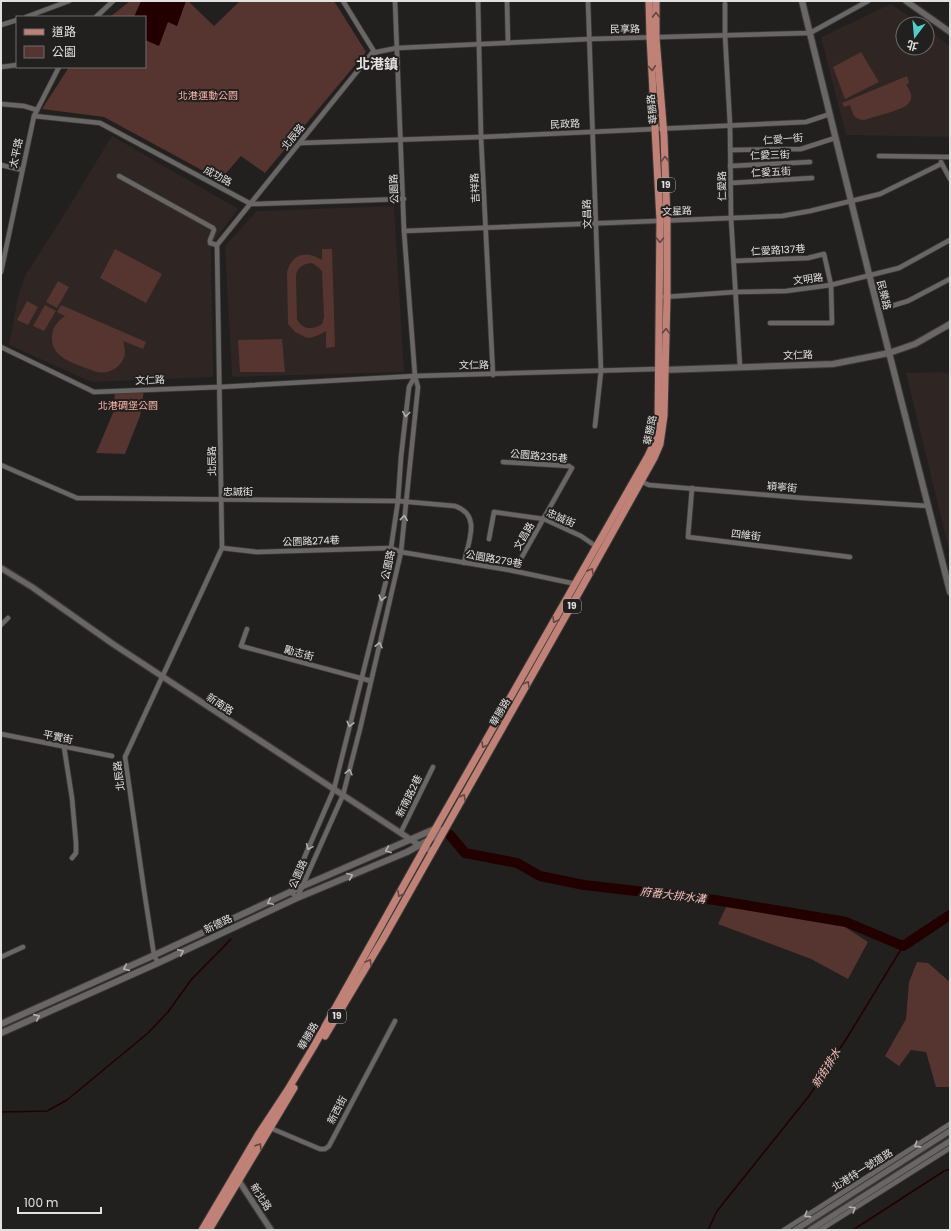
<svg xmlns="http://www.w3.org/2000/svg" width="951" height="1231" font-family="Poppins,'Noto Sans TC',sans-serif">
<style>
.built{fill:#2f2523}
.green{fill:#56342f;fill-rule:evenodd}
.water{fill:#230000}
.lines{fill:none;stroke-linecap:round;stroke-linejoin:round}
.stream{stroke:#230000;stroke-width:1.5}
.river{stroke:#230000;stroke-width:10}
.minor-casing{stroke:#3b3938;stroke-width:6}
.tertiary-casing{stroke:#3b3938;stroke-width:8}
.secondary-casing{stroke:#3b3938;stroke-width:8}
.primary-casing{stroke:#3b3938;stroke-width:9}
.minor{stroke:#696665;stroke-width:4.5}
.tertiary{stroke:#696665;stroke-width:5.5}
.secondary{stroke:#696665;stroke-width:6}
.primary{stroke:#c08177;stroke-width:7}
.oneway{stroke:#614642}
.oneway2{stroke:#b2b0af}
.labels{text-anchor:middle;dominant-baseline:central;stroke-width:4;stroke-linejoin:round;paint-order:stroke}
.shield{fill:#221f1f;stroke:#a9a7a6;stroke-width:1}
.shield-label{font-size:9px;font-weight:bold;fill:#e3e1e0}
.street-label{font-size:10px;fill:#e3e1e0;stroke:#221f1f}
.park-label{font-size:10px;fill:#f7b1a5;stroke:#221f1f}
.water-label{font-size:11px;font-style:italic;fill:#f9c3ba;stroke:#221f1f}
.district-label{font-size:14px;font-weight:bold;fill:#e5e1e0;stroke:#221f1f}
</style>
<rect width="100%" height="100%" fill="#221f1f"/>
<!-- built -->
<g class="built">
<path d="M891,4L920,24H903V48H927V29L950,46V137L846,135L821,37Z"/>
<path d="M112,136L238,209L211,245L213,377L92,382L9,345L18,296L25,276L62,218Z"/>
<path d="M394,206L404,372L232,377L225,246L257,211Z"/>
<path d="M941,372L950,374V554L906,373Z"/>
</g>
<!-- green -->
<g class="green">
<path d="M130,1H188L214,26L240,1H334L366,52L265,173L241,156L220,180L104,117L42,109L69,67H145V17H110Z"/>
<path d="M861,52L879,82L845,99L833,67Z"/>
<path d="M907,76L909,83L906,85C911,91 914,99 907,105C902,110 873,117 864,120C853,119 853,114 850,105L844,107L842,103Z"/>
<path d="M115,249L162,274L146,303L100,278Z"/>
<path d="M322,249H332L335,347L326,348V331L319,335L310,338L305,337L295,332L288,324L287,272C292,253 307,250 322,260ZM312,263L319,268L322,271L324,317L322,324C313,330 302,330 297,319L296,278C296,268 302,264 312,263Z"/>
<path d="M58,281L69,287L57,308L46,302Z"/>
<path d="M27,301L38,307L28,325L17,320Z"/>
<path d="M45,305L56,311L44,331L33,326Z"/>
<path d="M61,305L146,342L143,349L123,341C124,345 125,349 125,354C122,368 107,376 94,371C77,364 50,359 52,336C53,326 58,321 65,316L57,312Z"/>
<path d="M282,339L285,372H240L238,340Z"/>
<path d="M144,390L140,416L125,454L96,453L113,413L115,391Z"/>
<path d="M726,907L759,910L842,925L868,942L848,979L811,959L718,924Z"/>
<path d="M917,962L928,963L950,982V1087H936L926,1052L911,1050L899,1066L885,1056L906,1019L909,982Z"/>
</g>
<!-- water -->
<path class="water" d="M141,1H186L177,26L168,22L159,46L145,40V17H134Z"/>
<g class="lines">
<!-- stream -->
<g class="stream">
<path d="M1,1112L47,1111L67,1100L148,1033L168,1012L191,980L231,939"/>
<path d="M708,1230L717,1211L809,1096L845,1041L903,946"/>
<path d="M853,1230L944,1171L950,1169"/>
</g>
<!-- river -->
<path class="river" d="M450,835L465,853L517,863L540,876L584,885L715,900L846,922L903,946L950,915"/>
<defs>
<g id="minor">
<path d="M343,1L375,53"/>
<path d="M395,1L404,231L415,376L418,387L401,552L360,729L343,795L297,898L291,892L295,879L334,789L386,581L398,501L401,457L409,387L415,376"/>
<path d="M478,1L481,137L493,375"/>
<path d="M507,1L508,43"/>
<path d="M588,1L601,371L595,426"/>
<path d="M725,4V35L730,125L731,218L740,367"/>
<path d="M26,17L69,1"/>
<path d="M96,17L113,1"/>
<path d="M1,25L17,20"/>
<path d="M1,67L17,65"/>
<path d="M1,104L24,106L37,110"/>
<path d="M34,116L100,123L251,204L404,199"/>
<path d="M300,143L481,137L806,122L830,114"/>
<path d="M730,150L801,149L835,138"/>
<path d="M879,156L950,157"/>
<path d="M941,162L950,179"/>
<path d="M1,165L22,170"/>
<path d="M730,166L810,162"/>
<path d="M119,176L213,228L214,230L210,240V243L217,245"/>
<path d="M731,183L812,178"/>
<path d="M404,231L782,216L810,211L880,194L941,164"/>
<path d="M734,261L808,258L824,254L831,285L832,323H770"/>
<path d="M1,272L34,116L59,67"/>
<path d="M664,297L736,292L786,291L831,285L899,268L950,240"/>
<path d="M878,310L908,301L950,279"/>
<path d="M1,347L94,392L220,387L415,376L658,369"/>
<path d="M503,462L569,466L572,468L514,571"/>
<path d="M1,465L77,498L398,501L455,506C482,515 468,542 464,563"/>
<path d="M640,481L649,485L803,498L929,506"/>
<path d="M692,488L688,537L850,557"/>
<path d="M489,539L494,512L544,519L581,536L597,547"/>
<path d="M222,548L257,552L391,548L401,552L514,571L576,584"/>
<path d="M1,625L8,618"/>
<path d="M247,629L241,646L371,681"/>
<path d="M1,734L112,756"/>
<path d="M64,747L72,798L76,843V853L72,858"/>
<path d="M401,832L433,767"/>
<path d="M1,957L23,947"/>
<path d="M158,963L154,955L144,890L125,757L222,548L217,245L372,53L397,48L590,39L810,33L868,1"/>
<path d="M268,1127L320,1149H325L329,1146L395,1021"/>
<path d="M784,1230L950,1124"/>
<path d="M820,1230L950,1148"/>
</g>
<g id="tertiary">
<path d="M906,1L950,32"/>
<path d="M1,568L32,587L113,644L419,845L432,851"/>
<path d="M237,1178L271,1230"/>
<path d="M795,1230L950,1131"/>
<path d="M810,1230L950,1141"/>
</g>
<g id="secondary">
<path d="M802,1L868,270L950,592"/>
<path d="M662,370L833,364L889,353L915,344L950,324"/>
<path d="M1,1024L148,958L303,886L437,828L443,831L429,840L407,852L297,898L158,963L1,1033"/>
</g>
<g id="primary">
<path d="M325,1036L383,939L582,587L654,458L660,444L664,416L667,297V220L664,136L656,38V1"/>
<path d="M202,1230L258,1135L287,1091L314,1046L429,840L648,456L655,441L658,425L660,220L650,37L649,1"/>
<path d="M209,1230L294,1088"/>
</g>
</defs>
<!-- minor casing -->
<use href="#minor" class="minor-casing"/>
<!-- tertiary casing -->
<use href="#tertiary" class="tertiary-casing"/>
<!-- secondary casing -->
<use href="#secondary" class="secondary-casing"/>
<!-- primary casing -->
<use href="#primary" class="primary-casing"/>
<!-- minor -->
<use href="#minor" class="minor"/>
<!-- tertiary -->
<use href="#tertiary" class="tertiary"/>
<!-- secondary -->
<use href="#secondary" class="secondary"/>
<!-- primary -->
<use href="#primary" class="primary"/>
</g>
<!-- one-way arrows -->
<defs><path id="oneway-chevron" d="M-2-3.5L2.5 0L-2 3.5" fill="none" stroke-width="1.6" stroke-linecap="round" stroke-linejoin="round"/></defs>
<g class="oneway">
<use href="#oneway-chevron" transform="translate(656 15) rotate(-91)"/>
<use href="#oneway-chevron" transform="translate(652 68) rotate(86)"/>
<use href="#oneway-chevron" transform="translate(665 159) rotate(-92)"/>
<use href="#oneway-chevron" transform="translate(660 240) rotate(91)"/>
<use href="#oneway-chevron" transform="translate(666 331) rotate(-88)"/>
<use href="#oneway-chevron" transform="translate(591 571) rotate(-61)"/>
<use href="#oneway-chevron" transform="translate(555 620) rotate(120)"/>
<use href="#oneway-chevron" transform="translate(527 684) rotate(-60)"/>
<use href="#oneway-chevron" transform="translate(484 745) rotate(120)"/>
<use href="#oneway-chevron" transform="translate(463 797) rotate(-60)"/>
<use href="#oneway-chevron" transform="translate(400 894) rotate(120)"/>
<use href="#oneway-chevron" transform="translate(369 962) rotate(-59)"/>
<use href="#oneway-chevron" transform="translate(259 1146) rotate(-58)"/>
</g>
<g class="oneway2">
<use href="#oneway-chevron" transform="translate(406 414) rotate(97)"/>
<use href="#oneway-chevron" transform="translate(404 518) rotate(-84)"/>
<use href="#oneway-chevron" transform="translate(382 598) rotate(105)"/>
<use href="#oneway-chevron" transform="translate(379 645) rotate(-77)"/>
<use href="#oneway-chevron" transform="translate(350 724) rotate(104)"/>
<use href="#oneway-chevron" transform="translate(349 772) rotate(-76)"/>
<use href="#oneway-chevron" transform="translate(309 847) rotate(114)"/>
<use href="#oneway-chevron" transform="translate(388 850) rotate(157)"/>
<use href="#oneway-chevron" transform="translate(350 876) rotate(-23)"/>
<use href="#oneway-chevron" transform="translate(270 902) rotate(155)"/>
<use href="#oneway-chevron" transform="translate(181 952) rotate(-25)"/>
<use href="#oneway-chevron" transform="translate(126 968) rotate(156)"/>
<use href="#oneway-chevron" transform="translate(37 1017) rotate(-24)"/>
<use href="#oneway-chevron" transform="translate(917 1145) rotate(147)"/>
<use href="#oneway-chevron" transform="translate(853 1209) rotate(-32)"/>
<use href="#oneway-chevron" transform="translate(807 1215) rotate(148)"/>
</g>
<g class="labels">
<!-- shield labels -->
<g class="shield">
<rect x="657" y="178" width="18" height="14" rx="3"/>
<rect x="563" y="599" width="18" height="14" rx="3"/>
<rect x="328" y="1009" width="18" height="14" rx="3"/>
</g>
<g class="shield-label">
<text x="666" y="185">19</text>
<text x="572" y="606">19</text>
<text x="337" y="1016">19</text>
</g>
<!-- street labels -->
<g class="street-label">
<text transform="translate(625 29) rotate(-1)">民享路</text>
<text transform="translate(652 109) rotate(-95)">華勝路</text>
<text transform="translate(565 124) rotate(-3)">民政路</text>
<text transform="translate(293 137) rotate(-51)">北辰路</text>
<text transform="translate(783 139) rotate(-4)">仁愛一街</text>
<text transform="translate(16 153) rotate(-78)">太平路</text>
<text transform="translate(770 155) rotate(-2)">仁愛三街</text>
<text transform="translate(771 172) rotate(-3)">仁愛五街</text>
<text transform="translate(218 176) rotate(28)">成功路</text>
<text transform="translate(722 186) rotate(-91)">仁愛路</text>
<text transform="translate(475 188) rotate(-93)">吉祥路</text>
<text transform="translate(394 189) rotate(-93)">公園路</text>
<text transform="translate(677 211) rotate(-2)">文星路</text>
<text transform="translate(587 214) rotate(-92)">文昌路</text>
<text transform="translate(778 250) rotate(-3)">仁愛路137巷</text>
<text transform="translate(808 279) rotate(-7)">文明路</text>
<text transform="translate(884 295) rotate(76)">民樂路</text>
<text transform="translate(798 355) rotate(-2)">文仁路</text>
<text transform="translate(474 365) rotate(-1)">文仁路</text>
<text transform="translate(150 380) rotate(-2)">文仁路</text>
<text transform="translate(650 430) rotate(-79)">華勝路</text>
<text transform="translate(539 456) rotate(5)">公園路235巷</text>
<text transform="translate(212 461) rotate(-91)">北辰路</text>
<text transform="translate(782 487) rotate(5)">穎寧街</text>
<text x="238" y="491">忠誠街</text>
<text transform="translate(561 518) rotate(23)">忠誠街</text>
<text transform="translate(746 535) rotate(7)">四維街</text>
<text transform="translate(524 536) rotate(-60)">文昌路</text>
<text transform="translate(311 541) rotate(-2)">公園路274巷</text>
<text transform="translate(494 559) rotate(10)">公園路279巷</text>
<text transform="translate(388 565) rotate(-78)">公園路</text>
<text transform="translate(299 653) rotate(15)">勵志街</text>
<text transform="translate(220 704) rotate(33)">新南路</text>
<text transform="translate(500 712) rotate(-60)">華勝路</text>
<text transform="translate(58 737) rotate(11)">平實街</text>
<text transform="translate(119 776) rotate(-97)">北辰路</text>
<text transform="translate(409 796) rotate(-64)">新南路2巷</text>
<text transform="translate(298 874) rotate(-66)">公園路</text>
<text transform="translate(218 924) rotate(-25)">新德路</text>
<text transform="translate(308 1036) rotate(-60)">華勝路</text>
<text transform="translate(337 1110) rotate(-63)">新西街</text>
<text transform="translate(862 1170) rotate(-32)">北港特一號道路</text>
<text transform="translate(261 1197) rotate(57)">新北路</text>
</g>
<!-- park labels -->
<g class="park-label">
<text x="208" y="95">北港運動公園</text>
<text x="128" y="405">北港碉堡公園</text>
</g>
<!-- water labels -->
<g class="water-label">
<text transform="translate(673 895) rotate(7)">府番大排水溝</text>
<text transform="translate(826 1068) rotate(-58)">新街排水</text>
</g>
<!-- district labels -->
<g class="district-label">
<text x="377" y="64">北港鎮</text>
</g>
</g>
<!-- border -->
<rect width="951" height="1231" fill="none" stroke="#e3e1e0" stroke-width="4"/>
<!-- legend -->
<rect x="16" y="16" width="130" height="52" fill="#221f1f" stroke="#6f6d6c"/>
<rect x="24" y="29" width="20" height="6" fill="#c08177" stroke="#6f6d6c"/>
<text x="52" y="36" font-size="12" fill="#e3e1e0">道路</text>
<rect x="24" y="46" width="20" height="12" fill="#56342f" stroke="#6f6d6c"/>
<text x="52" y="56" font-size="12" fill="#e3e1e0">公園</text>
<!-- north arrow -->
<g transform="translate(915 36) rotate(196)"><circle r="19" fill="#221f1f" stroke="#6f6d6c"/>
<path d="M0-3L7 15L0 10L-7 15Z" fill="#53cdca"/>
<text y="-6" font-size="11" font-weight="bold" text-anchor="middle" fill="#e3e1e0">北</text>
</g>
<!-- scale -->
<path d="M18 1207v6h83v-6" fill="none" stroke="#e3e1e0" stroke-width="2"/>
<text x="24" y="1207" font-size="12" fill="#e3e1e0" stroke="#221f1f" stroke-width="3" paint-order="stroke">100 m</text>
</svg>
